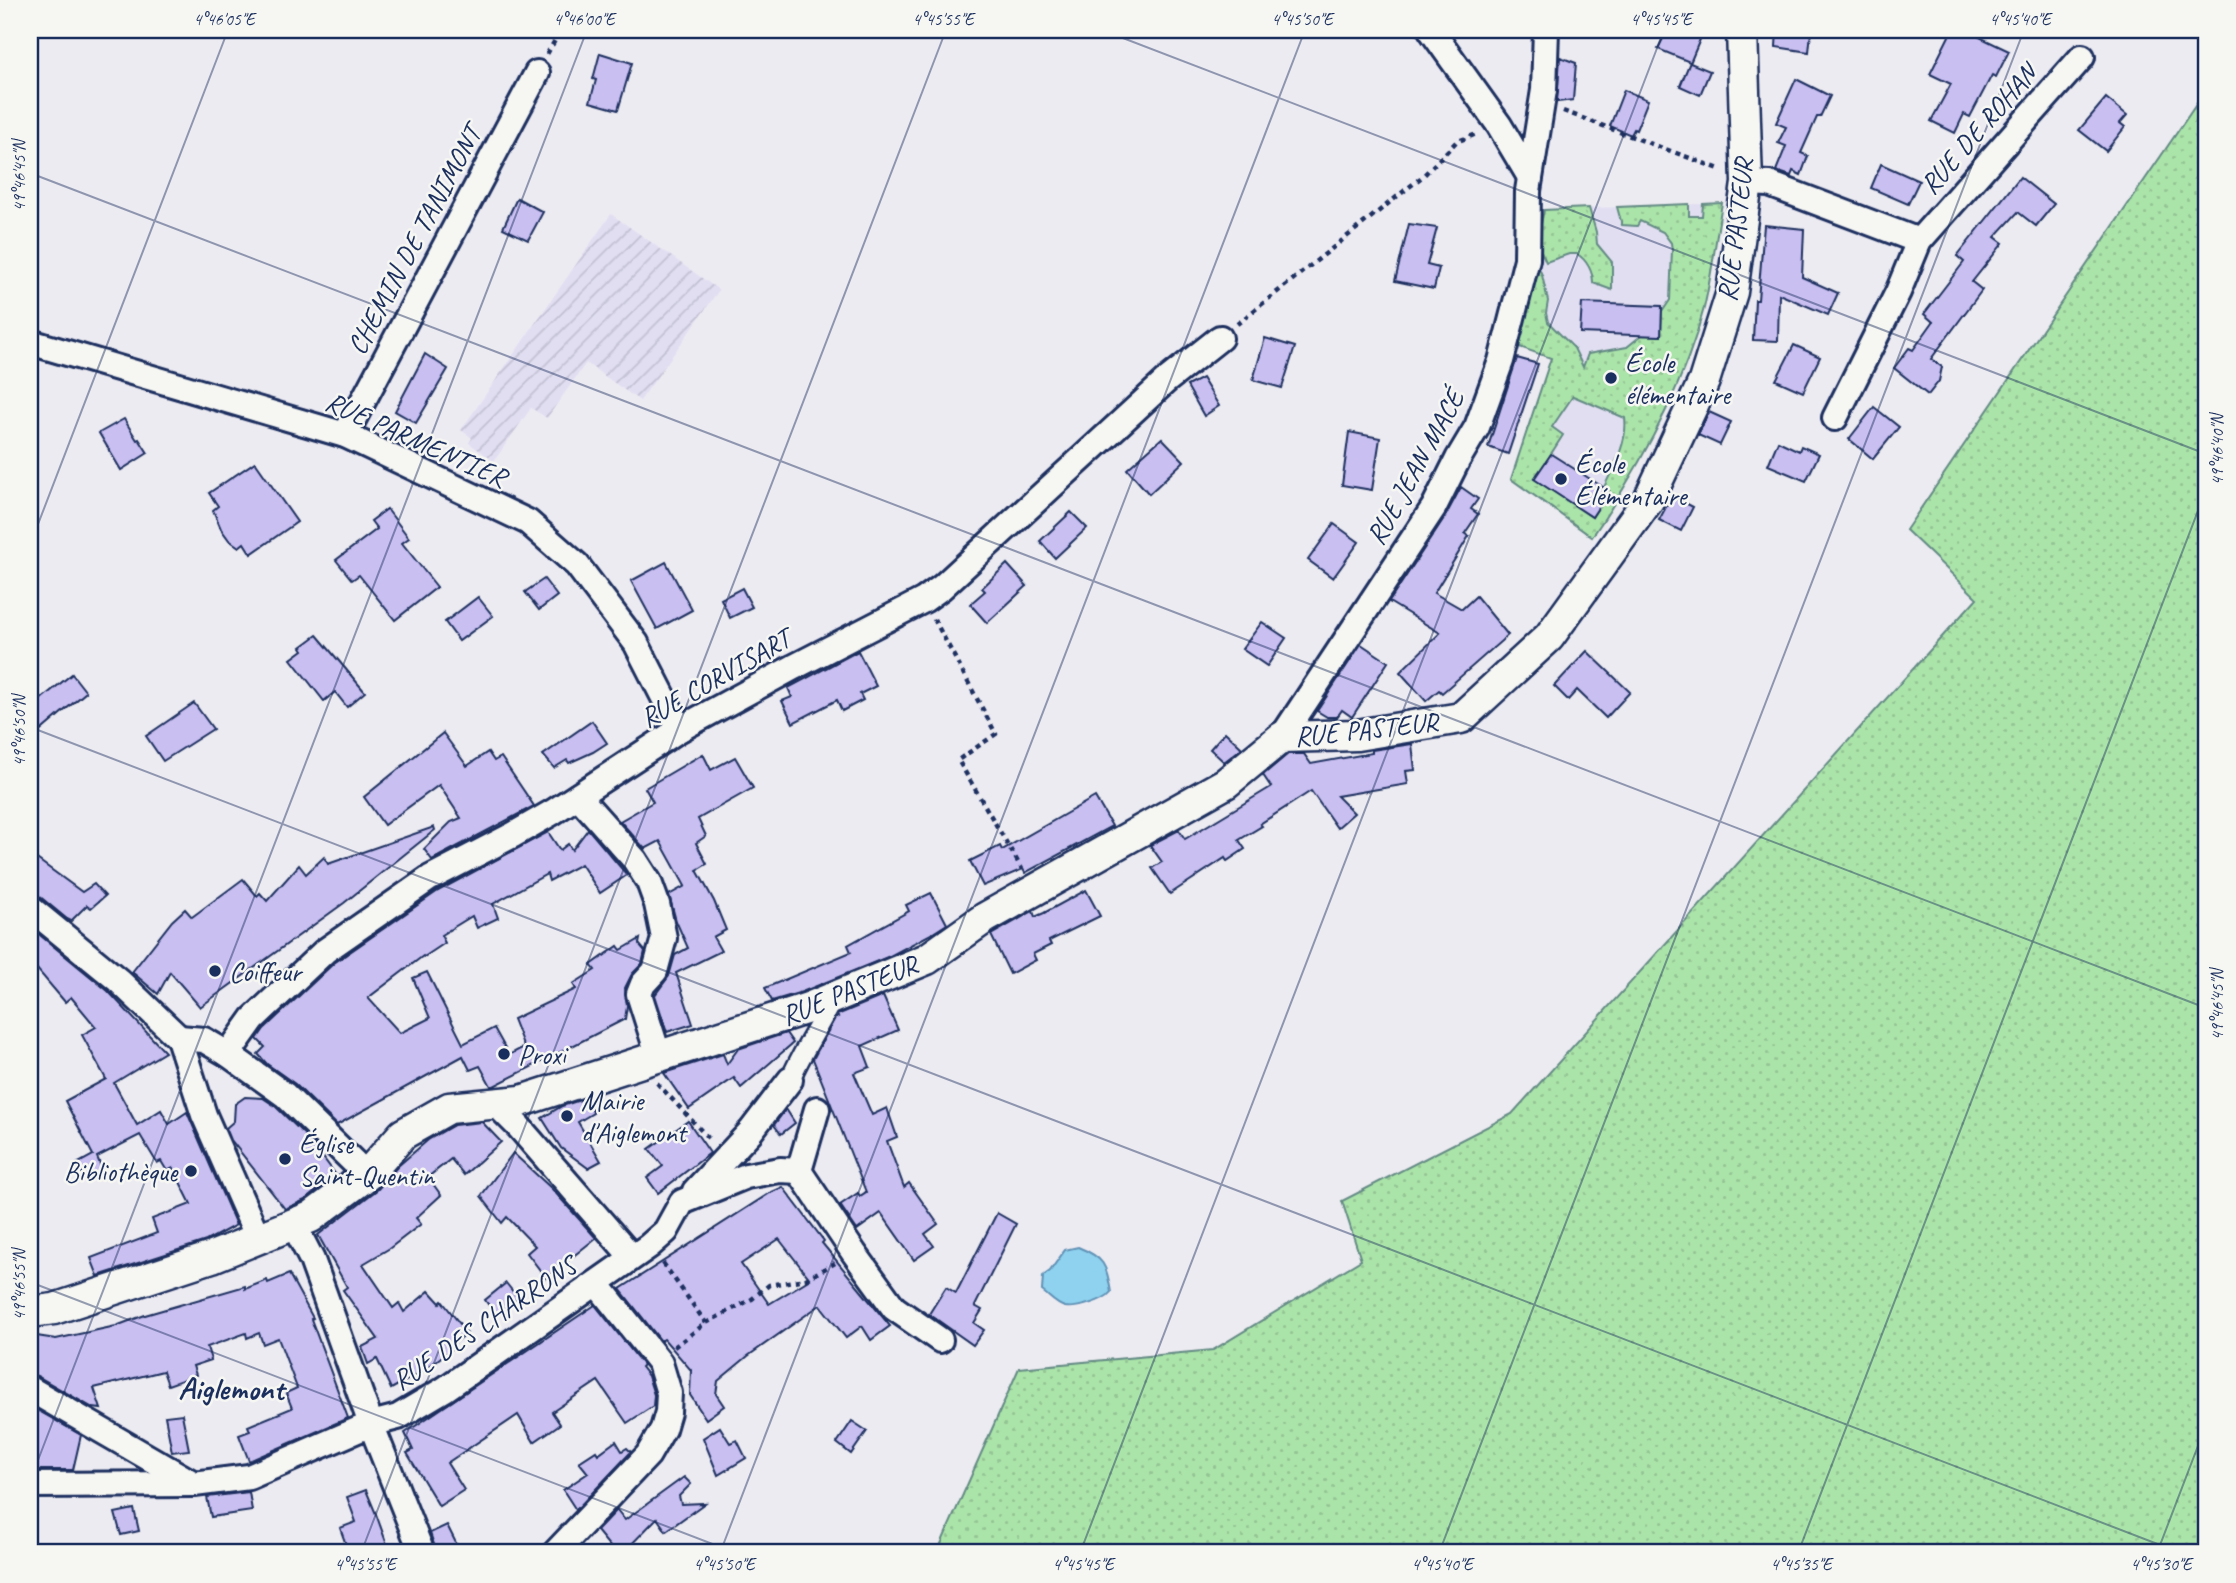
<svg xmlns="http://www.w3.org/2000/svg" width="2236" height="1583" font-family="Caveat,sans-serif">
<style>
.built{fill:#e2def2}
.industrial{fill:url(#industrial-furrows)}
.grass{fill:url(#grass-dots);stroke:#638a84;stroke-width:2;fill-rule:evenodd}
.water{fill:#8ed2ef;stroke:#6091b5;stroke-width:2}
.building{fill:#c9bff1;stroke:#1b2f5e;stroke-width:2;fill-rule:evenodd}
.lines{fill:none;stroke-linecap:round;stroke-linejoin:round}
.pedestrian-casing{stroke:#1b2f5e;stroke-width:23}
.minor-casing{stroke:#1b2f5e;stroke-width:30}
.tertiary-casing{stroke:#1b2f5e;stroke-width:35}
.path{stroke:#1b2f5e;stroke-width:4.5;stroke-dasharray:5 5;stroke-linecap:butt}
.pedestrian{stroke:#f6f6f2;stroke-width:18}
.minor{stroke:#f6f6f2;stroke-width:24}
.tertiary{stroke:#f6f6f2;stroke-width:30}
.ticks{fill:none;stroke:#1b2f5e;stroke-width:2;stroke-opacity:0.45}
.poi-dot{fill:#1b2f5e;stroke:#f6f6f2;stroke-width:2.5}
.labels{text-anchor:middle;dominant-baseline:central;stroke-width:5;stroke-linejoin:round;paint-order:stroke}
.street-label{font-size:28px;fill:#1b2f5e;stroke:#f6f6f2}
.poi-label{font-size:28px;fill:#1b2f5e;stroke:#f6f6f2;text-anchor:start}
.quarter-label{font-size:32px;font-weight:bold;fill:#1b2f5e;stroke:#f6f6f2}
.neatline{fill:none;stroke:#1b2f5e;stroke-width:2.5}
.ticks-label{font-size:18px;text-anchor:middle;fill:#1b2f5e}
</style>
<defs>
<pattern id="industrial-furrows" width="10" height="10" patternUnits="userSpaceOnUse" patternTransform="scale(1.75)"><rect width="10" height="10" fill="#e2def2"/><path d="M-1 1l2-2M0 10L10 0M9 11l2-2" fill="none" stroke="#c1bfd2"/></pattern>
<pattern id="grass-dots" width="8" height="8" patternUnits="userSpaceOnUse" patternTransform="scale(1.75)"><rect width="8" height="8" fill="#abe4a9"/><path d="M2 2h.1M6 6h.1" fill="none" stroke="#93c494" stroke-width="1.8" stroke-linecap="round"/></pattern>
</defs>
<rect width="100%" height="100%" fill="#edebf2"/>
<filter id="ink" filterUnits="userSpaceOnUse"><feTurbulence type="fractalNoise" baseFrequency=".0143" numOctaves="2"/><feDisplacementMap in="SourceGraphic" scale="14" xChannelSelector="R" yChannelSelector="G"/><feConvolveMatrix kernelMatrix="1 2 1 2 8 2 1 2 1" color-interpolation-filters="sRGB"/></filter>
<g filter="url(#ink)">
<!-- built -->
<path class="built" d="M1722,203L1704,307L1671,399L1660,426L1617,501L1592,537L1511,479L1551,358L1526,291L1544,210Z"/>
<!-- industrial -->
<path class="industrial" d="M611,214L719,290L640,401L586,363L547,418L531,408L494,461L469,443L472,438L461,430Z"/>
<!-- grass -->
<g class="grass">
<path d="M2206,90V1553H937L1019,1368L1213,1350L1361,1260L1342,1201L1512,1114L1977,598L1906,530Z"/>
<path d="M1722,203C1716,238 1712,274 1704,308C1682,391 1640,467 1592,537L1511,479L1551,358L1514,345L1532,264L1539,268L1542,275L1548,301L1546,313L1548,322L1574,348L1583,367L1588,354L1627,347L1642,335L1661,336L1662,312L1670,300L1672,250L1671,243L1663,232L1640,221L1637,226L1622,225L1617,207L1689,204V216H1702L1703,204ZM1573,396L1625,418C1628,441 1614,467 1604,487L1609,491L1592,517L1535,479L1563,435L1552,427Z"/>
<path d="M1589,208L1596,232L1597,244L1612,262V290L1593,283C1593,272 1587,260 1577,254H1569L1546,262L1537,242L1544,210Z"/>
</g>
<!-- water -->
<path class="water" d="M1078,1247C1105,1258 1106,1265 1111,1292C1104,1301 1076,1309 1065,1307C1056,1305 1049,1296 1042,1291L1043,1276L1050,1271L1065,1250Z"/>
<!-- building -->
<g class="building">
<path d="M1667,30H1704L1690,63L1710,71L1700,95L1680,86L1690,62L1658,49Z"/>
<path d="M1777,30L1811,32L1809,52L1776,47Z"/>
<path d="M1952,30H1965L2009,51L1996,77L1992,75L1970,117L1964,114L1955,133L1931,121L1951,84L1930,74Z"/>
<path d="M600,53L632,63L618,110L590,102L596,80L593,79Z"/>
<path d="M1560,57L1576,63L1573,100L1557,102Z"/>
<path d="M1796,79L1830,96L1820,117H1817L1801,153L1808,156L1801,175L1793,171L1791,176L1776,171L1786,146L1778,143L1786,127L1776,123Z"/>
<path d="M1624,90L1648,100L1636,130L1634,129L1631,135L1610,126Z"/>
<path d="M2106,98L2127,115L2120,123L2125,127L2106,151L2079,130Z"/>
<path d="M1881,164L1919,181L1908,204L1871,188Z"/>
<path d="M2020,177L2054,204L2036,226L2018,212L1995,237L2003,243L1972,282L1982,290L1931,359L1942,367L1939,381L1928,395L1894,368L1909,348L1913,350L1933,322L1924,314L1964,262L1957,256Z"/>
<path d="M517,198L543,212L528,240L503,228Z"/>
<path d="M1409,224L1437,228L1427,265L1439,268L1434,289L1395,281Z"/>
<path d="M1764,225L1804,229L1802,277L1838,293L1828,315L1779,294L1778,341L1753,340L1755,300H1758Z"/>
<path d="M1582,303L1662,306L1661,336L1580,333Z"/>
<path d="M1265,338L1295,347L1282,388L1253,380Z"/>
<path d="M1794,345L1820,357L1803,392L1776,380Z"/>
<path d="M425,354L448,369L416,423L395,411Z"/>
<path d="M1517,358L1538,364L1508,454L1488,447Z"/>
<path d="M1202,378L1219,406L1204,416L1187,386Z"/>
<path d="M1874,407L1899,427L1873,459L1849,439Z"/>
<path d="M1709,412L1731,422L1720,445L1698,435Z"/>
<path d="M124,419L137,440L139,439L148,453L121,470L99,433Z"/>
<path d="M1349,432L1380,438L1372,490L1342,485Z"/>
<path d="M1162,438L1184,461L1149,494L1127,469Z"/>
<path d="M1778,441L1799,451L1801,446L1819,454L1806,481L1768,465Z"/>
<path d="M1551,454L1609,491L1592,517L1534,479Z"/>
<path d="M255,462L297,522L251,554L244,543L239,547L229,540L221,529L213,510L218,506L209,493Z"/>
<path d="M1461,487L1478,499L1471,509L1478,514L1465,533L1469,536L1434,593L1462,609L1476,596L1508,635L1442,693L1439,690L1426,701L1400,672L1440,633L1389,602L1446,515Z"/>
<path d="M1672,496L1693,507L1681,531L1659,520Z"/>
<path d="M387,509L409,538L402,543L437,587L395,620L359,575L352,580L336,560L377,529L371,521Z"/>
<path d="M1071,512L1087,528L1055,558L1040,541Z"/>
<path d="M1334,524L1359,542L1333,578L1308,560Z"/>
<path d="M666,562L692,610L657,629L631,581Z"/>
<path d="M1007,564L1027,586L987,623L970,604L985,591L982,588Z"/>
<path d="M544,579L557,596L539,610L525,592Z"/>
<path d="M742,588L752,607L730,618L721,599Z"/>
<path d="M478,597L493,616L459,641L445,622Z"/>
<path d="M1262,622L1286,638L1267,666L1242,649Z"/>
<path d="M317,635L365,692L347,707L335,692L324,701L291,659L303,650L301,647Z"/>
<path d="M1361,644L1388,662L1352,717L1342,710L1337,717H1327L1317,711Z"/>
<path d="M858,651L876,686L860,694L863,700L842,711L837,700L793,723L782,701L792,697L788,688Z"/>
<path d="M1587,651L1630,692L1606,718L1577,690L1568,700L1554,686Z"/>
<path d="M72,674L86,692L30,740V708Z"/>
<path d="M194,703L213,729L163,761L146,736Z"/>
<path d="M592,721L607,743L593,752L569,763L567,760L554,768L543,755Z"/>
<path d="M1225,732L1242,748L1224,762L1210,749Z"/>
<path d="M443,733L467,766L488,752L494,761L501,757L534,806L432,860L424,849L451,822L461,818L439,785L384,825L364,797Z"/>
<path d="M1412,744L1415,770L1406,771L1408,784L1337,796L1354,813L1337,828L1311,791L1260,824L1262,826L1239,840L1245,849L1227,861L1225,858L1170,894L1152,868L1162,862L1150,845L1179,830L1185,839L1271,787L1263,775L1288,754H1304L1311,764L1372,753V750Z"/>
<path d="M703,754L711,770L735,757L753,788L698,819L706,836L696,843L707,864L697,870L714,901L726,930L713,937L721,951L676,973L693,1024L667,1032L655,995L669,976L675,955L688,948L676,921L669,895L685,886L660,841L645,849L620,821L653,802L645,788Z"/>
<path d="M1095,797L1112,826L1025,873L1023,869L983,886L970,861L1000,846L1002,850Z"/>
<path d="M434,827L435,830L344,903L200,1007L170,972L158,994L132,972L172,921L185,909L192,917L243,879L257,896L260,893L267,901L299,865L306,874L324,857L328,864Z"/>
<path d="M588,829L627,875L600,893L581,864L549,881L547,874L493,904L498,918L477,928L472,916L441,935L445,943L424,957L423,956L368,998L400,1033L430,1018L413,978L427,972L463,1044L494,1028L509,1055L524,1047L513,1019L576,989L573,984L595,970L591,965L618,946L621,950L640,939L639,944L645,951L642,964L632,974L625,988L627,1006L625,1019L494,1086H491L480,1066L470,1070L463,1056L337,1125L295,1084L267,1064L258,1054L265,1047L257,1039L264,1029L334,963L438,891L548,832L560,850L568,844L572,850Z"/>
<path d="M30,854L82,892L94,884L105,896L91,908L87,905L71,921L67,919L39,896L30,893Z"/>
<path d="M1086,890L1100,916L1049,941L1051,945L1033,954L1036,960L1010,974L991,935L1033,911L1035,917L1044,913Z"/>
<path d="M931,893L947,924L933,933L890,956L802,992L772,1001L765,988L851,952L848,945L909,911L906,905Z"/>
<path d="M30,927L108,991L165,1052L114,1083L137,1125L161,1110L169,1124L187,1112L236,1225L206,1241L98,1276L91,1258L157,1233L152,1219L191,1204L173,1168L167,1171L161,1161L157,1163L140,1135L97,1157L103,1171L86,1180L77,1164L93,1155L65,1101L106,1079L82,1035L96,1027L71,997L65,1002L30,961Z"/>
<path d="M883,996L898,1030L862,1046L870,1067L854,1073L872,1115L887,1108L897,1137L887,1141L904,1187L909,1183L938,1224L925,1234L934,1246L914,1260L881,1213L857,1230L840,1205L858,1193L860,1196L866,1192L813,1059L835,1018L838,1017L837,1015Z"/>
<path d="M786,1033L793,1043L741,1088L734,1078L689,1109L664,1073L723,1054L727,1064L738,1049Z"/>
<path d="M245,1097L263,1098L275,1106L310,1140L336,1175L305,1200L285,1209L231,1140L226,1128L234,1121L235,1104Z"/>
<path d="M589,1097L593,1113L578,1122L601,1161L588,1168L561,1148L542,1118L562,1106Z"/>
<path d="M786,1109L795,1123L781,1134L774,1125Z"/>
<path d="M688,1121L710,1153L658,1193L647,1178L663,1166L649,1149Z"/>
<path d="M482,1122L501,1142L464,1175L451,1159L428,1177L441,1195L416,1218L421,1224L390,1248L363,1264L393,1308L399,1303L404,1312L429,1291L440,1303L442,1301L467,1333L452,1345L454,1347L422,1372L391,1389L377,1359L368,1364L362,1347L378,1339L343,1290L347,1287L318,1235L378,1189L398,1166L428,1140L454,1125Z"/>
<path d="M513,1153L552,1189L596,1238L546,1278L527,1253L535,1246L507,1217L502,1223L481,1196Z"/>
<path d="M783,1187L824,1241L822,1243L890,1326L871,1340L862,1326L846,1338L820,1305L748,1356L718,1381L716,1394L724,1406L706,1419L690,1395L691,1370L664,1339L661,1341L620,1289L770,1193ZM779,1239L810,1279L769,1304L741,1264Z"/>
<path d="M997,1213L1016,1224L975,1306L982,1310L974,1323L984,1330L973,1345L929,1314L946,1287L956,1293Z"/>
<path d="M289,1274L313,1318L311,1319L348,1418L249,1461L239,1435L250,1431L248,1426L292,1408L286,1393L297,1388L278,1338L263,1344L259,1333L247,1338L246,1333L207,1347L211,1360L193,1366L196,1375L168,1385L163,1371L94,1388L101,1409L93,1408L37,1376L30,1374V1335L56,1339L116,1326L145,1315L245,1286V1289L267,1280L268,1283Z"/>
<path d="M506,1283L518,1298L496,1315L485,1300Z"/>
<path d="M595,1305L643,1365L641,1367L648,1376L654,1395L653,1406L627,1423L598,1381L552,1412L560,1424L534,1442L518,1415L447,1463L464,1490L439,1506L407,1453L413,1450L405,1433Z"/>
<path d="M30,1406L81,1435L73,1470H30Z"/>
<path d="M182,1414L189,1450L172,1452L165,1416Z"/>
<path d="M852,1421L867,1431L851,1454L837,1443Z"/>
<path d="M720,1427L730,1443L737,1440L746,1458L718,1475L703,1438Z"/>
<path d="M616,1441L622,1451L627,1448L631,1452L576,1510L563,1490L588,1473L579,1462L596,1451L598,1454Z"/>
<path d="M684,1477L691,1484L679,1496L681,1504L705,1503L666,1531L657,1518L623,1553H615L597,1531L617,1510L625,1520Z"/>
<path d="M366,1490L376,1514L390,1553H349L340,1528L356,1522L347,1497Z"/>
<path d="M249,1492L252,1511L211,1517L207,1497Z"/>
<path d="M134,1509L139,1531L121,1535L115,1513Z"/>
<path d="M447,1525L461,1553H437L430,1533Z"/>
</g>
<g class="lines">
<defs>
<path id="pedestrian" d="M790,1080C802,1051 820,1026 833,998"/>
<g id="minor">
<path d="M1431,30L1499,125L1530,177"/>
<path d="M1747,183L1769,184L1919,241"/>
<path d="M30,342L345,435L528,522L577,565L636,643L680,729"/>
<path d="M1835,418L1898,292L1919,241L2082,57"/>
<path d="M345,435L537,73"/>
<path d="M1282,737L1434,507L1458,459L1477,427L1501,361L1527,259L1528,191L1544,90L1546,30"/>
<path d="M578,796L635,860L649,882L657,904L664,938L655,971L643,984L639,994L659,1057"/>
<path d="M30,908L118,980L179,1038L204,1115L258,1238"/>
<path d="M179,1038L204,1040L228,1054L285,1095L367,1175"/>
<path d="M228,1054L253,1019L325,951L430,878L513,835L553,812L680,729L794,667L924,600L942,587L1167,380L1220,338"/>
<path d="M495,1103L519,1127L632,1257"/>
<path d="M817,1109L799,1171L854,1253L894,1308L940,1340"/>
<path d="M695,1191L751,1131L790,1080"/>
<path d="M294,1225L312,1260L371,1424L422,1553"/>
<path d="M30,1389L194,1484L249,1477L371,1424L398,1417L445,1389L649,1246L666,1231L682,1202L746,1176L780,1170L799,1171"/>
<path d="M30,1485L193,1484"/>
<path d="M555,1553L648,1455L663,1429L668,1412L669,1393L660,1363L597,1284"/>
</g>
<path id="tertiary" d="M30,1312L54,1309L212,1257L311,1217L367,1175L403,1134L449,1108L521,1101L808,1008L927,959L985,918L1226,783L1282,737L1357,735L1461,718L1549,637L1649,499L1704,381L1732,292L1747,183L1742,30"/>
</defs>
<!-- pedestrian casing -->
<use href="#pedestrian" class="pedestrian-casing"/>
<!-- minor casing -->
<use href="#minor" class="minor-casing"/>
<!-- tertiary casing -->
<use href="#tertiary" class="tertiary-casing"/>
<!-- path -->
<g class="path">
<path d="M547,54L561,30"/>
<path d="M1563,111L1722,170"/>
<path d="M1237,324L1423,176L1456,142L1479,133"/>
<path d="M934,619L996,734L958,760L1022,869"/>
<path d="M657,1083L711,1141"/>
<path d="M663,1263L706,1323"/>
<path d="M674,1347L706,1323L752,1299L769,1285L806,1279L835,1263"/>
</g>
<!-- pedestrian -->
<use href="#pedestrian" class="pedestrian"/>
<!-- minor -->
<use href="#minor" class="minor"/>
<!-- tertiary -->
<use href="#tertiary" class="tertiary"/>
</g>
</g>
<!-- ticks -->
<path class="ticks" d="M1102,30L2206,454M30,173L2206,1008M30,545L228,30M30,727L2181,1553M30,1282L736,1553M30,1481L587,30M361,1553L946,30M720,1553L1305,30M1080,1553L1664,30M1439,1553L2024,30M1798,1553L2206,490M2157,1553L2206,1425"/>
<!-- markers -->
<g class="poi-dot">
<circle cx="1611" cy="378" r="7"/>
<circle cx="1561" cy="479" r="7"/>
<circle cx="215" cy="971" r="7"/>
<circle cx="504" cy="1054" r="7"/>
<circle cx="567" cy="1116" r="7"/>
<circle cx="285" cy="1159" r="7"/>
<circle cx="191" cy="1171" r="7"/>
</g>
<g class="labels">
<!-- street labels -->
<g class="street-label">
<text transform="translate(1978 129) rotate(-49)">RUE DE ROHAN</text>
<text transform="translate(1735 230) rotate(-83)">RUE PASTEUR</text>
<text transform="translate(414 240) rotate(-62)">CHEMIN DE TANIMONT</text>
<text transform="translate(416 439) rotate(24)">RUE PARMENTIER</text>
<text transform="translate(1415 467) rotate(-61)">RUE JEAN MACÉ</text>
<text transform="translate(715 678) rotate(-30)">RUE CORVISART</text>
<text transform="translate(1366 729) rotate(-6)">RUE PASTEUR</text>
<text transform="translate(849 990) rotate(-22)">RUE PASTEUR</text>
<text transform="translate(484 1323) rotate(-34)">RUE DES CHARRONS</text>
</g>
<!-- poi labels -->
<g class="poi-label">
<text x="1625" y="362">École<tspan x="1625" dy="32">élémentaire</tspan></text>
<text x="1575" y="463">École<tspan x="1575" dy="32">Élémentaire</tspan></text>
<text x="229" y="971">Coiffeur</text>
<text x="518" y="1054">Proxi</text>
<text x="581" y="1100">Mairie<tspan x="581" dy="32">d'Aiglemont</tspan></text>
<text x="299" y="1143">Église<tspan x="299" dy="32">Saint-Quentin</tspan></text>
<text x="177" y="1171" text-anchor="end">Bibliothèque</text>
</g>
<!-- quarter labels -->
<g class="quarter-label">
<text x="231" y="1388">Aiglemont</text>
</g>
</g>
<!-- margin -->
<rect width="2236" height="1583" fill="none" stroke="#f6f6f2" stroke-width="77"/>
<rect x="38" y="38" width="2160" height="1506" class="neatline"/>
<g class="ticks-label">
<text x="224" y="25">4°46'05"E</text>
<text x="584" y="25">4°46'00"E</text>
<text x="943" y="25">4°45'55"E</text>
<text x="1302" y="25">4°45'50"E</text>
<text x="1661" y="25">4°45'45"E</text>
<text x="2020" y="25">4°45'40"E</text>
<text transform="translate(19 176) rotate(-90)" y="6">49°46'45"N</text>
<text transform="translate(2217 450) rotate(-90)" y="6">49°46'40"N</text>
<text transform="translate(19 731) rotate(-90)" y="6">49°46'50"N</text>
<text transform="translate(2217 1005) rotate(-90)" y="6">49°46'45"N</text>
<text transform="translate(19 1285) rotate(-90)" y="6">49°46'55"N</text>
<text x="365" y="1570">4°45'55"E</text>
<text x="724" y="1570">4°45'50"E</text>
<text x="1083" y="1570">4°45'45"E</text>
<text x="1442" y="1570">4°45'40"E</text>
<text x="1801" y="1570">4°45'35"E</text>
<text x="2161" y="1570">4°45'30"E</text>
</g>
</svg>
